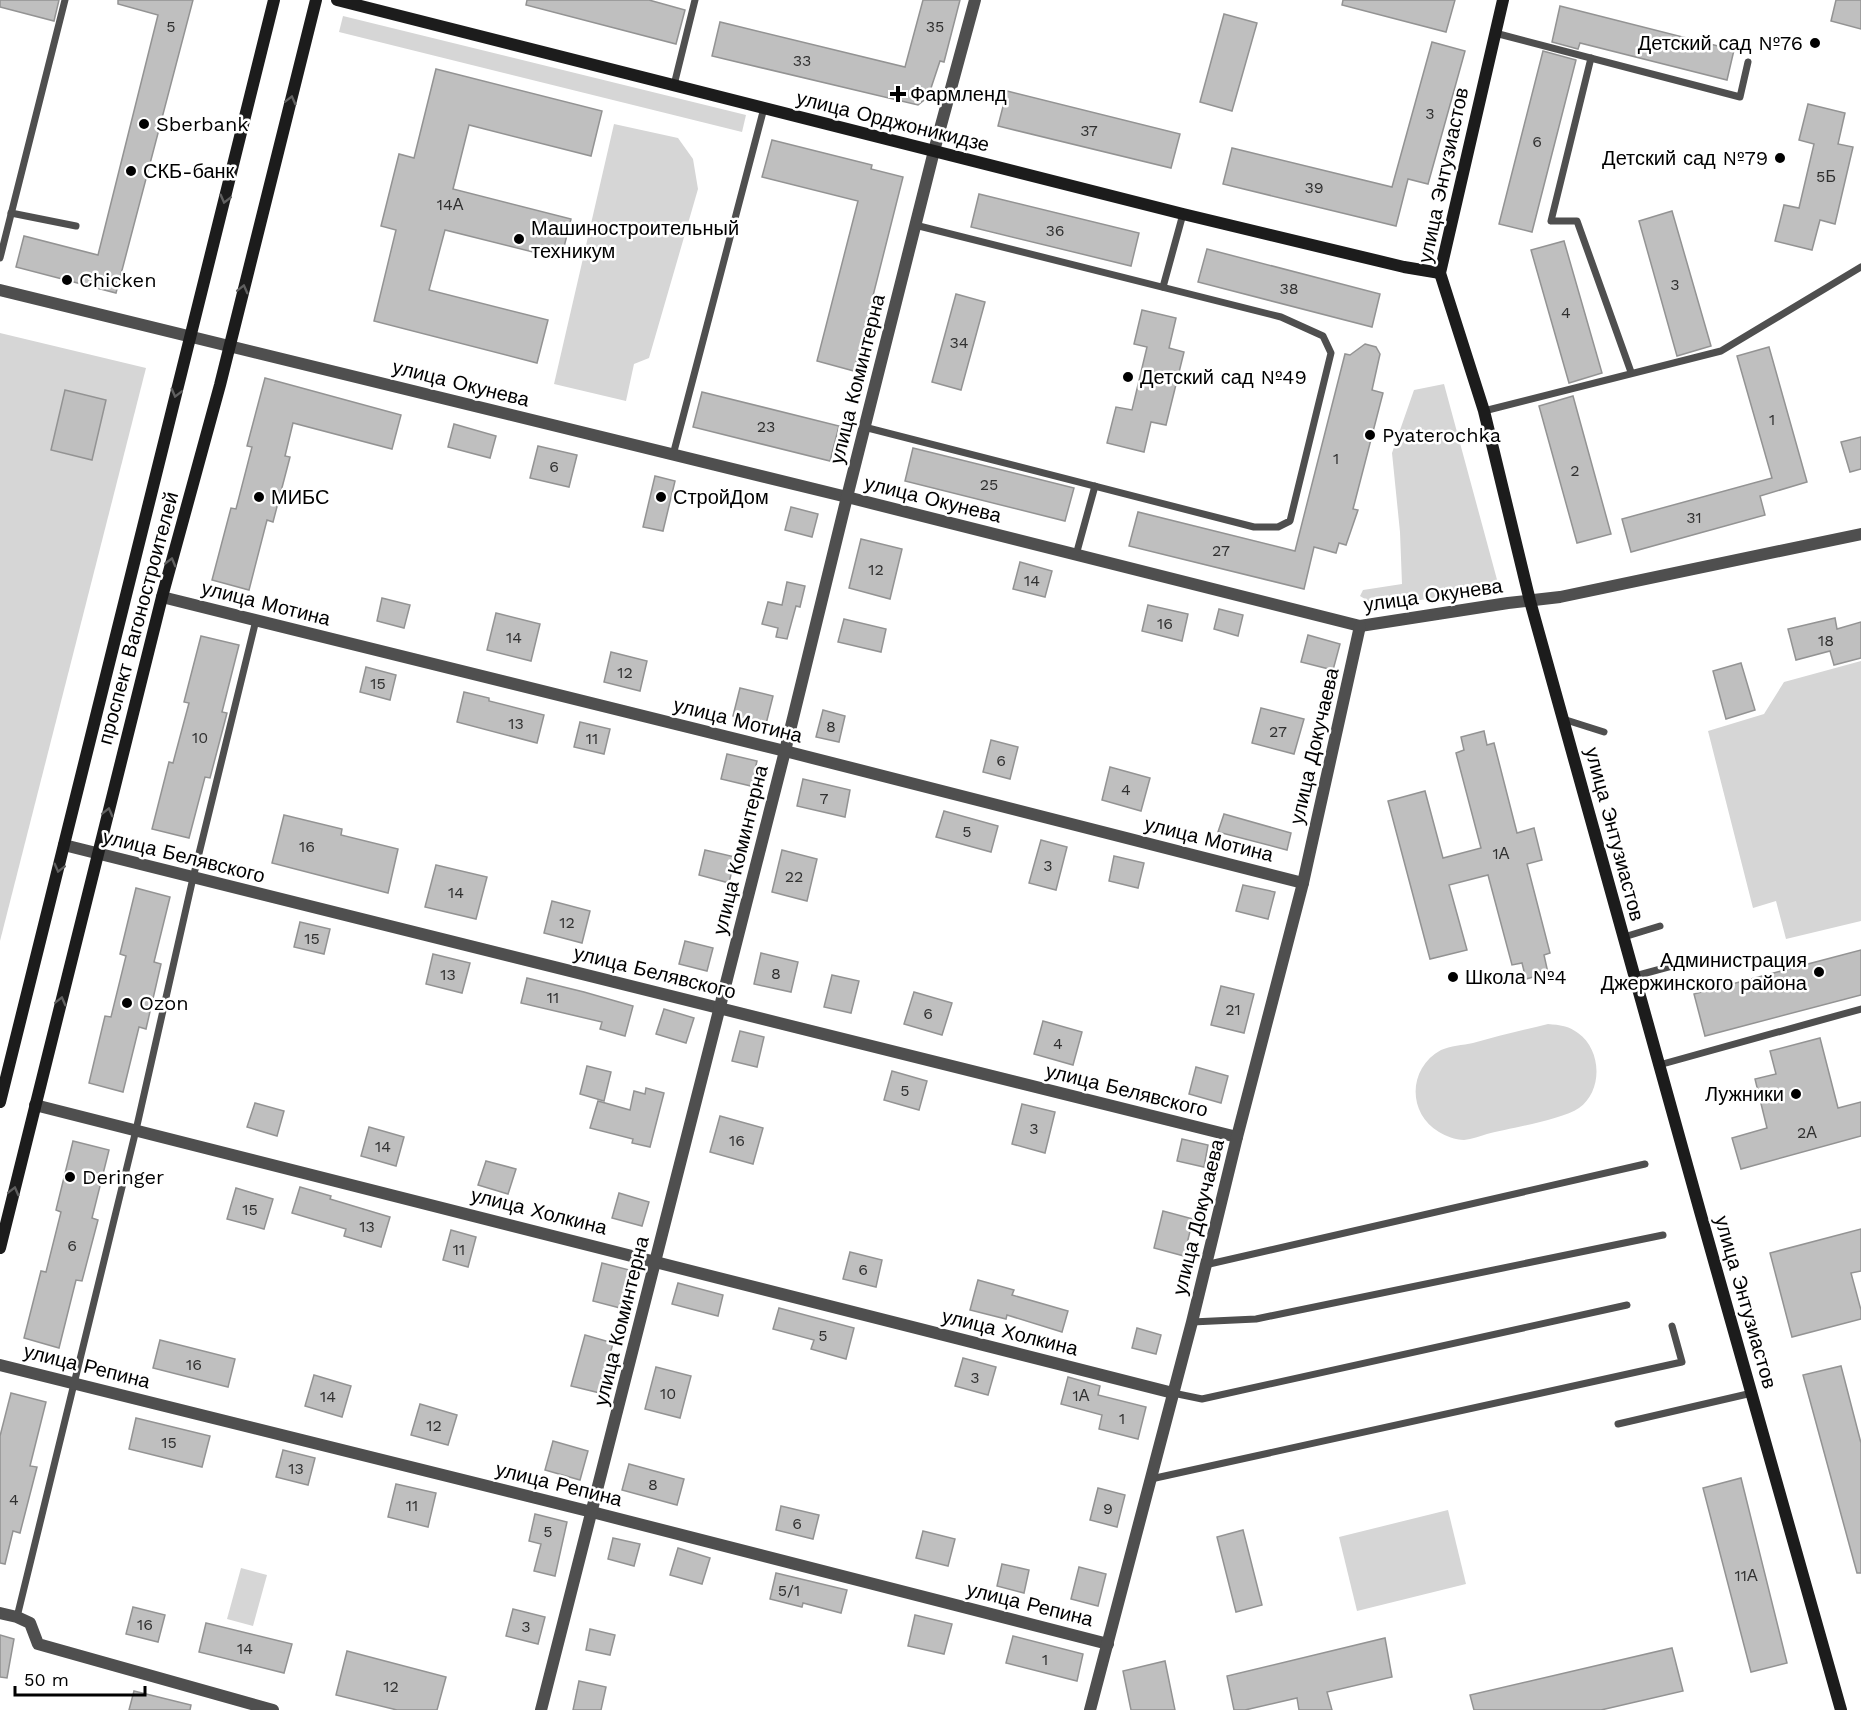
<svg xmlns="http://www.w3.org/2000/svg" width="1861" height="1710" font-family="'Work Sans',sans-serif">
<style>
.green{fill:#d6d6d6}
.building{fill:#bfbfbf;stroke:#939393;stroke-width:1.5}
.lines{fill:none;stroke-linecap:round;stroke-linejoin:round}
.lane{stroke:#4f4f4f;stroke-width:7}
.street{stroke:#4f4f4f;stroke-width:12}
.secondary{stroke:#1c1c1c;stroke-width:12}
.oneway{stroke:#606060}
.poi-dot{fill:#000;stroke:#fff;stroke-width:2}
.labels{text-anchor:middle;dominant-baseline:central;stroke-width:5;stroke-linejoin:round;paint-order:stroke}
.number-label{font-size:16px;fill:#303030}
.poi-label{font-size:20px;fill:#000;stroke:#fff;text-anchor:start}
.street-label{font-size:20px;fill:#000;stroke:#fff}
</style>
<rect width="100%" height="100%" fill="#fff"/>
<!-- green -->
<g class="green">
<path d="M343,16L746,115L742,132L339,32Z"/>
<path d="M614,124L678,138L693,159L698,189L649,358L634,364L626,401L554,384Z"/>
<path d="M0,333L146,368L0,941Z"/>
<path d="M1444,384L1499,587L1378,607L1360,596L1363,590L1402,584L1400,532L1392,453L1414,390Z"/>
<path d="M1861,661V921L1786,939L1776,901L1753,908L1708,731L1764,714L1784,682Z"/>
<path d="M1548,1024C1560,1025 1569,1026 1578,1033C1602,1050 1603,1091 1579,1108C1561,1120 1510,1128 1487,1134C1480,1136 1472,1139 1464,1140C1455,1140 1446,1136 1439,1132C1407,1113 1408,1068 1441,1050C1450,1046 1463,1045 1473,1043C1498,1036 1523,1030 1548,1024Z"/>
<path d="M1448,1510L1466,1584L1357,1611L1339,1537Z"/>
<path d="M241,1568L267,1575L253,1626L227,1619Z"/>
</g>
<!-- building -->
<g class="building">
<path d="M0,0H59L54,21L0,7Z"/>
<path d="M118,0H193L116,293L16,267L24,236L98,255L158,15L118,4Z"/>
<path d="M527,0H649L685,10L676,44L526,5Z"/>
<path d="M923,0H960L944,62L940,61L928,97L918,105L712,56L720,22L905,67Z"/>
<path d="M1343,0H1455L1446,32L1342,5Z"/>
<path d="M1836,0H1861V29L1831,21Z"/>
<path d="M1560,6L1734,50L1727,80L1580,43L1578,49L1552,42Z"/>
<path d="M1224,14L1257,23L1232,111L1200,102Z"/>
<path d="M1432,42L1465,51L1428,184L1408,179L1396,226L1223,184L1232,148L1392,187Z"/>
<path d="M1543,51L1576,60L1532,232L1499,224Z"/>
<path d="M436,69L602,111L591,156L469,125L453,189L571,219L561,259L445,230L429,290L548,320L537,363L374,321L396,230L381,226L399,154L414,158Z"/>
<path d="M1007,91L1180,134L1171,168L998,126Z"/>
<path d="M1808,104L1845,113L1838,144L1853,147L1835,224L1820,220L1812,250L1775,241L1784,205L1799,208L1814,144L1799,140Z"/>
<path d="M772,140L872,165L871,169L903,177L854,371L817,361L858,201L762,177Z"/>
<path d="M979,194L1139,233L1131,266L971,227Z"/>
<path d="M1672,211L1711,346L1677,356L1639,221Z"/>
<path d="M1564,241L1602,373L1569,383L1531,250Z"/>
<path d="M1207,249L1380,294L1372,327L1198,282Z"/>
<path d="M956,294L985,302L961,390L932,382Z"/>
<path d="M1142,310L1176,318L1169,348L1184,352L1166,425L1151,422L1144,452L1107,443L1116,407L1132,410L1147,347L1134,344Z"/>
<path d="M1365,344L1376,347L1380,354L1372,390L1383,393L1353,509L1358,510L1346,545L1339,543L1336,553L1314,547L1304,589L1129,546L1138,512L1295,551L1345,354L1350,355Z"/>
<path d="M1769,347L1807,482L1760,496L1765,515L1631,552L1622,519L1772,478L1737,356Z"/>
<path d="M265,378L401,415L392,449L293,423L285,456L290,457L273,522L267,520L249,590L212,580L231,508L236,509L252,447L247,446Z"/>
<path d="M65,390L106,400L92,460L51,450Z"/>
<path d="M702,392L839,426L830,461L693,427Z"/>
<path d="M1573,396L1611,534L1577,543L1539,406Z"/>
<path d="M454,424L496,436L490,458L448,447Z"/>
<path d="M1861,437V469L1850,472L1841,442Z"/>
<path d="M538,446L577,455L569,487L530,478Z"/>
<path d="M913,448L1074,488L1065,521L905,481Z"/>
<path d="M655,476L675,481L663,531L643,527Z"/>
<path d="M791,507L818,514L812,537L785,530Z"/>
<path d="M861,539L902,549L890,599L849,588Z"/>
<path d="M1020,562L1052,571L1045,597L1013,589Z"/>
<path d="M787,582L805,586L800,607L796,606L787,639L776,637L778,628L762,624L768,602L782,605Z"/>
<path d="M382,598L410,605L404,628L377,621Z"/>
<path d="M1148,605L1188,614L1182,641L1142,631Z"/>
<path d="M1219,609L1243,615L1238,636L1214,629Z"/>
<path d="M496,613L540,624L531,661L487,650Z"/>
<path d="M1835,618L1837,629L1861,622V658L1834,665L1830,651L1796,660L1788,629Z"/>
<path d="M844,619L886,629L881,652L838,642Z"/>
<path d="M1308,635L1340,644L1333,670L1301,662Z"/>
<path d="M201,636L239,645L222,712L227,713L210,778L205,777L189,838L152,829L169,762L173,763L189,703L184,702Z"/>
<path d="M611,652L647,661L640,691L604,682Z"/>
<path d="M1741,663L1755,710L1726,719L1713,671Z"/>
<path d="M366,667L396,675L390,700L360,692Z"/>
<path d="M740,688L773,696L766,724L733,716Z"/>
<path d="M464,692L489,698V701L544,715L537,743L457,722Z"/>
<path d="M1261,708L1304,719L1294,754L1252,743Z"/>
<path d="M823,710L845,716L839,742L816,737Z"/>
<path d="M580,722L610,729L604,754L574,747Z"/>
<path d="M1484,731L1487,745L1494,743L1517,833L1534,828L1542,860L1527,864L1550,953L1544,955L1548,973L1526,979L1522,963L1512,965L1488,875L1449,885L1467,950L1430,959L1388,801L1425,791L1443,858L1481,848L1456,753L1464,750L1461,737Z"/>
<path d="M991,740L1018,747L1010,779L983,772Z"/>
<path d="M727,754L757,761L751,786L721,779Z"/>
<path d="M1110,767L1150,778L1141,811L1102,800Z"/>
<path d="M803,779L850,790L845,817L797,806Z"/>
<path d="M944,811L998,826L991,852L936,837Z"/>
<path d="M1224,814L1291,833L1287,850L1218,832Z"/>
<path d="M284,815L342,829L341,835L398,849L388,893L272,863Z"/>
<path d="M1041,840L1067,847L1056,890L1029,883Z"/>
<path d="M705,850L735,857L729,883L699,875Z"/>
<path d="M782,850L817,859L807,901L772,892Z"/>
<path d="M1114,856L1144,863L1138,888L1109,881Z"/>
<path d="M436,865L487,877L476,919L425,907Z"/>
<path d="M1243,885L1275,892L1268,919L1236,911Z"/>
<path d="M136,888L170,897L154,962L161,964L146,1029L139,1027L123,1092L89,1083L105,1016L111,1017L126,956L120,954Z"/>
<path d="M552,901L590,911L582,943L544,933Z"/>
<path d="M300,922L330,929L324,954L294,947Z"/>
<path d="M685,941L713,948L707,971L679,964Z"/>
<path d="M1861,950V995L1705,1036L1694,994Z"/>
<path d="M761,953L798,962L791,992L754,984Z"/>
<path d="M433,954L470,963L462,993L426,984Z"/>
<path d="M832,975L859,981L851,1013L824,1007Z"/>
<path d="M527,978L584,992L633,1006L625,1036L600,1029L602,1022L521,1003Z"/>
<path d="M1221,986L1254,994L1244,1033L1211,1025Z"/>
<path d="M914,992L952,1003L942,1035L904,1024Z"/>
<path d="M664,1009L694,1018L686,1043L656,1034Z"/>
<path d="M1043,1021L1082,1032L1073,1065L1034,1054Z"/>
<path d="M740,1031L764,1037L757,1067L732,1061Z"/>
<path d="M1820,1038L1838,1108L1861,1102V1136L1741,1169L1732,1138L1767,1128L1755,1079L1776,1074L1770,1051Z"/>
<path d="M587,1066L611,1072L604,1101L580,1094Z"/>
<path d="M1196,1067L1228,1076L1221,1103L1189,1094Z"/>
<path d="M892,1071L927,1081L919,1110L884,1100Z"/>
<path d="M646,1088L664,1093L650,1147L632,1143L633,1139L590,1128L598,1101L630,1110L634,1091L645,1094Z"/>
<path d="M255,1103L284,1111L277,1136L247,1127Z"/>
<path d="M1022,1104L1055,1112L1045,1153L1012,1144Z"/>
<path d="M720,1116L763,1128L753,1164L710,1152Z"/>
<path d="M369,1127L404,1137L396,1166L361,1156Z"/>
<path d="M1182,1139L1208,1145L1204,1167L1177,1161Z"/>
<path d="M73,1141L109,1150L92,1218L98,1220L82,1281L76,1280L59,1348L24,1338L41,1271L46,1272L61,1212L56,1210Z"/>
<path d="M486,1161L516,1169L508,1194L478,1185Z"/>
<path d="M300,1187L331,1196L330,1199L390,1217L381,1247L344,1236L346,1229L292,1213Z"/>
<path d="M236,1188L273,1199L264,1229L227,1219Z"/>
<path d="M619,1193L649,1202L642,1226L612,1218Z"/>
<path d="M1163,1211L1193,1219L1184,1256L1154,1248Z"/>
<path d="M1861,1229V1271L1851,1273L1861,1310V1319L1792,1337L1770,1253Z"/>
<path d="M451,1230L476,1237L468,1267L443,1260Z"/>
<path d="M850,1252L882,1260L876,1287L843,1279Z"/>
<path d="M602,1263L633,1271L624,1309L593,1301Z"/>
<path d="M978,1280L1014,1290L1012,1295L1068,1311L1062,1332L1007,1315L1006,1319L970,1310Z"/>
<path d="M678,1283L723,1295L718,1316L672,1304Z"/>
<path d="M779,1308L854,1328L846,1359L811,1349L814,1340L773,1329Z"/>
<path d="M1137,1328L1161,1335L1156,1354L1132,1348Z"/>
<path d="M585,1335L613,1343L600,1393L571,1386Z"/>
<path d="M160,1340L235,1359L228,1387L153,1368Z"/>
<path d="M963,1358L996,1367L988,1395L955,1386Z"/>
<path d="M1841,1366L1861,1443V1573H1857L1803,1375Z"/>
<path d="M656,1367L691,1376L680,1418L645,1409Z"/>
<path d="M314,1375L351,1386L342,1417L305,1406Z"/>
<path d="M1068,1377L1100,1386L1098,1395L1146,1407L1138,1439L1099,1429L1102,1415L1061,1404Z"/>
<path d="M11,1393L46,1402L30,1466L37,1467L20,1533L13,1531L5,1564L0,1563V1436Z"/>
<path d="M420,1404L457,1415L448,1445L411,1435Z"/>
<path d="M136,1418L210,1436L202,1467L129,1449Z"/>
<path d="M553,1441L588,1451L580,1480L545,1470Z"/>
<path d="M283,1450L315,1458L308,1485L276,1477Z"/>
<path d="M629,1464L684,1479L677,1505L622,1490Z"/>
<path d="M1741,1478L1787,1663L1751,1672L1703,1488Z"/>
<path d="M396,1484L436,1493L428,1527L388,1517Z"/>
<path d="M1098,1488L1125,1495L1117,1527L1090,1520Z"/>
<path d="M781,1506L819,1515L813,1539L776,1530Z"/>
<path d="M535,1514L567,1522L555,1576L534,1571L541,1544L529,1541Z"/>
<path d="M1243,1530L1262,1605L1236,1612L1217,1537Z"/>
<path d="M923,1531L955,1539L948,1566L916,1558Z"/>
<path d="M613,1538L640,1544L634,1566L608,1559Z"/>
<path d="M678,1548L710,1558L702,1584L670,1575Z"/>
<path d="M1002,1564L1029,1570L1024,1593L997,1586Z"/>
<path d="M1079,1567L1106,1574L1098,1606L1071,1599Z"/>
<path d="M776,1573L847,1590L841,1613L803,1603L802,1607L770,1599Z"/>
<path d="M133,1607L165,1615L158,1642L126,1634Z"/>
<path d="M513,1609L545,1617L538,1644L506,1636Z"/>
<path d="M915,1615L952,1624L944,1654L908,1646Z"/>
<path d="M206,1623L292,1644L284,1673L199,1652Z"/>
<path d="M590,1629L615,1635L610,1655L586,1650Z"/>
<path d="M0,1635L14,1639L7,1678L0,1677Z"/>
<path d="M1013,1636L1083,1654L1077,1681L1006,1663Z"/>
<path d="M1385,1638L1392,1677L1327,1692L1332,1710H1299L1297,1698L1245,1710H1234L1227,1676Z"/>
<path d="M1672,1648L1683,1691L1601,1710H1474L1470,1695Z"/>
<path d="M347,1651L446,1677L437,1710H397L336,1695Z"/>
<path d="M1165,1661L1175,1710H1131L1123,1671Z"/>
<path d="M579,1681L606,1687L601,1710H573Z"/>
<path d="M134,1691L191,1705L190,1710H129Z"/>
</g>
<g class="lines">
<!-- lane -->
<g class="lane">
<path d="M1495,33L1740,97L1748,62"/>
<path d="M1591,58L1551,221H1577L1631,372"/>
<path d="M674,85L695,0"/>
<path d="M11,213L76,226"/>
<path d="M0,258L65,0"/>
<path d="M1163,287L1183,214"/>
<path d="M1484,411L1721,351L1861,267"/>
<path d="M864,427L1254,527H1278L1290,521L1331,353L1323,336L1281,317L915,225"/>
<path d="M673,455L764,108"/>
<path d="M1076,555L1095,486"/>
<path d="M1563,719L1604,732"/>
<path d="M1624,937L1660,926"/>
<path d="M1635,976L1672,966"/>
<path d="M1659,1065L1861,1009"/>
<path d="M1205,1265L1645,1164"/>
<path d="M1192,1322L1256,1319L1663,1235"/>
<path d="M1173,1393L1202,1399L1627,1305"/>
<path d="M1618,1424L1752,1393"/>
<path d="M1151,1479L1682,1362L1672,1326"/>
<path d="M17,1617L136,1130L193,878L256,620"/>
</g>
<!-- street -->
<g class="street">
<path d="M0,290L847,497L1360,626L1508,603L1560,597L1861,534"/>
<path d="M162,597L785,751L1303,883"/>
<path d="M64,845L1237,1137"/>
<path d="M35,1105L1173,1393"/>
<path d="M0,1365L592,1512L1108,1644"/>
<path d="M0,1613L17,1617L30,1623L38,1644L273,1710"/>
<path d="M541,1710L785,751L847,497L934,151L975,0"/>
<path d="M1090,1710L1192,1322L1237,1137L1303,883L1360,626"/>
</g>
<!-- secondary -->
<g class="secondary">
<path d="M337,0L1183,214L1404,267L1440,273"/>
<path d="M1503,0L1440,273L1484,411L1530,601L1701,1215L1841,1710"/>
<path d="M0,1102L274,0"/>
<path d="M0,1248L162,597L220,385L316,0"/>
</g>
</g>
<!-- one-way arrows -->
<defs><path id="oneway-chevron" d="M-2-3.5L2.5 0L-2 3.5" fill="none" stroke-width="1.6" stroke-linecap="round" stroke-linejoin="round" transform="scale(1.5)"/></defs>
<g class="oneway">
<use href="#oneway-chevron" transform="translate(291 100) rotate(-76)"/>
<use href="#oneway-chevron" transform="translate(225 199) rotate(104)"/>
<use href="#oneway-chevron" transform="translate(243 289) rotate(-76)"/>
<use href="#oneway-chevron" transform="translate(176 393) rotate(104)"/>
<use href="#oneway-chevron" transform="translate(171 562) rotate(-75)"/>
<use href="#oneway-chevron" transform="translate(108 812) rotate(-76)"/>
<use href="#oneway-chevron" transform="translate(59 868) rotate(104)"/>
<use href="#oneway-chevron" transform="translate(61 1001) rotate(-76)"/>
<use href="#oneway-chevron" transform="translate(14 1191) rotate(-76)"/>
</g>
<!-- markers -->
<g class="poi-dot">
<circle cx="1815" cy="43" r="6"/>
<path d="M895 85h6v6h6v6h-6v6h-6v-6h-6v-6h6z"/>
<circle cx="144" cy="124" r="6"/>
<circle cx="1780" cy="158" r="6"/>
<circle cx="131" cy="171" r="6"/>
<circle cx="519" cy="239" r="6"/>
<circle cx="67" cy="280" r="6"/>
<circle cx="1128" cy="377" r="6"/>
<circle cx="1370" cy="435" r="6"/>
<circle cx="259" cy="497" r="6"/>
<circle cx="661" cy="497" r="6"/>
<circle cx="1819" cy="972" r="6"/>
<circle cx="1453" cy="977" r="6"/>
<circle cx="127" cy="1003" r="6"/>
<circle cx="1796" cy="1094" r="6"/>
<circle cx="70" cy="1177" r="6"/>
</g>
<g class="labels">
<!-- number labels -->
<g class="number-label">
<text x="171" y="26">5</text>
<text x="935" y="26">35</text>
<text x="802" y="60">33</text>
<text x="1430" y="113">3</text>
<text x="1089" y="130">37</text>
<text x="1537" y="141">6</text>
<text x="1826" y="176">5Б</text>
<text x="1314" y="187">39</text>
<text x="450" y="204">14А</text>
<text x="1055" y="230">36</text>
<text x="1675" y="284">3</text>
<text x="1289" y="288">38</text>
<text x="1566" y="312">4</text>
<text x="959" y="342">34</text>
<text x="1772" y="419">1</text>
<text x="766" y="426">23</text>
<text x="1336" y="458">1</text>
<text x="554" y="466">6</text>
<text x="1575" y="470">2</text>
<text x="989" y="484">25</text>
<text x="1694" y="517">31</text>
<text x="1221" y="550">27</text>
<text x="876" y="569">12</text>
<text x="1032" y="580">14</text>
<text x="1165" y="623">16</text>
<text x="514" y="637">14</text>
<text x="1826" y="640">18</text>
<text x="625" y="672">12</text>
<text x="378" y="683">15</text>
<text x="516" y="723">13</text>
<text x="831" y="726">8</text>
<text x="1278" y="731">27</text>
<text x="200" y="737">10</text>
<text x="592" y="738">11</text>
<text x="1001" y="760">6</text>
<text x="1126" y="789">4</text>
<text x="824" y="798">7</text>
<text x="967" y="831">5</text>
<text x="307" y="846">16</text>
<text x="1501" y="853">1А</text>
<text x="1048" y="865">3</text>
<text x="794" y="876">22</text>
<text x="456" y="892">14</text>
<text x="567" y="922">12</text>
<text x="312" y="938">15</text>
<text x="776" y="973">8</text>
<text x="448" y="974">13</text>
<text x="553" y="997">11</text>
<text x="1233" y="1009">21</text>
<text x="928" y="1013">6</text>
<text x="1058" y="1043">4</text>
<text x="905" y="1090">5</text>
<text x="1034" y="1128">3</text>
<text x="1807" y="1132">2А</text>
<text x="737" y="1140">16</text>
<text x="383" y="1146">14</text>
<text x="250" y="1209">15</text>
<text x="367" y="1226">13</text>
<text x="72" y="1245">6</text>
<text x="459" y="1249">11</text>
<text x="863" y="1269">6</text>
<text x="823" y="1335">5</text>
<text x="194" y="1364">16</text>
<text x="975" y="1377">3</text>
<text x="668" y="1393">10</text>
<text x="1081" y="1395">1А</text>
<text x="328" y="1396">14</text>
<text x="1122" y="1418">1</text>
<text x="434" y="1425">12</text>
<text x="169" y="1442">15</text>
<text x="296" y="1468">13</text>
<text x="653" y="1484">8</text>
<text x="14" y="1499">4</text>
<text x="412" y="1505">11</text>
<text x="1108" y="1508">9</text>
<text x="797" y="1523">6</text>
<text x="548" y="1531">5</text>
<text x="1746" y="1575">11А</text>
<text x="789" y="1590">5/1</text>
<text x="145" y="1624">16</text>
<text x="526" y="1626">3</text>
<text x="245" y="1648">14</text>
<text x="1045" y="1659">1</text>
<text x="391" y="1686">12</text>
</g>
<!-- poi labels -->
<g class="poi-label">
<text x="1803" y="43" text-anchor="end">Детский сад №76</text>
<text x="910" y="94">Фармленд</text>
<text x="156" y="124">Sberbank</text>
<text x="1768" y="158" text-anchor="end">Детский сад №79</text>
<text x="143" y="171">СКБ-банк</text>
<text x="531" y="228">Машиностроительный<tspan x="531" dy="23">техникум</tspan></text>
<text x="79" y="280">Chicken</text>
<text x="1140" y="377">Детский сад №49</text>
<text x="1382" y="435">Pyaterochka</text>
<text x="271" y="497">МИБС</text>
<text x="673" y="497">СтройДом</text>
<text x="1807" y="960" text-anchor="end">Администрация<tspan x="1807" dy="23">Джержинского района</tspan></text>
<text x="1465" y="977">Школа №4</text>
<text x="139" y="1003">Ozon</text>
<text x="1784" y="1094" text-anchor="end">Лужники</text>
<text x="82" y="1177">Deringer</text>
</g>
<!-- street labels -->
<g class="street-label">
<text transform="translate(893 121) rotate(14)">улица Орджоникидзе</text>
<text transform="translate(1443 175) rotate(-78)">улица Энтузиастов</text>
<text transform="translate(857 379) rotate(-76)">улица Коминтерна</text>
<text transform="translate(461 383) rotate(14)">улица Окунева</text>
<text transform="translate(933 499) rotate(14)">улица Окунева</text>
<text transform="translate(1433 595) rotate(-8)">улица Окунева</text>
<text transform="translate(266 603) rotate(14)">улица Мотина</text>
<text transform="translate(138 618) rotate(-75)">проспект Вагоностроителей</text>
<text transform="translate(738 720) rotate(14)">улица Мотина</text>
<text transform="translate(1314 746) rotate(-77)">улица Докучаева</text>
<text transform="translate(1615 834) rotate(75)">улица Энтузиастов</text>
<text transform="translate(1209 839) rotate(14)">улица Мотина</text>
<text transform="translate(740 850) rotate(-76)">улица Коминтерна</text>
<text transform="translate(184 856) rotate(14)">улица Белявского</text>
<text transform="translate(655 972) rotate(14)">улица Белявского</text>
<text transform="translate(1127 1090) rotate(14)">улица Белявского</text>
<text transform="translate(539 1211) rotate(14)">улица Холкина</text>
<text transform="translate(1198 1217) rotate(-76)">улица Докучаева</text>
<text transform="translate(1746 1302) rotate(74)">улица Энтузиастов</text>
<text transform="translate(621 1321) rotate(-76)">улица Коминтерна</text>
<text transform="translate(1010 1332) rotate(14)">улица Холкина</text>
<text transform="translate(87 1366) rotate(14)">улица Репина</text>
<text transform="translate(559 1484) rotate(14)">улица Репина</text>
<text transform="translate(1030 1604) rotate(14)">улица Репина</text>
</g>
</g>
<!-- scale -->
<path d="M15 1686v9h130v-9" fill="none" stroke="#000000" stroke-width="3"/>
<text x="24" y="1686" font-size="18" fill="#000000" stroke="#ffffff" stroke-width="4.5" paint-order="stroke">50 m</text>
</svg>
